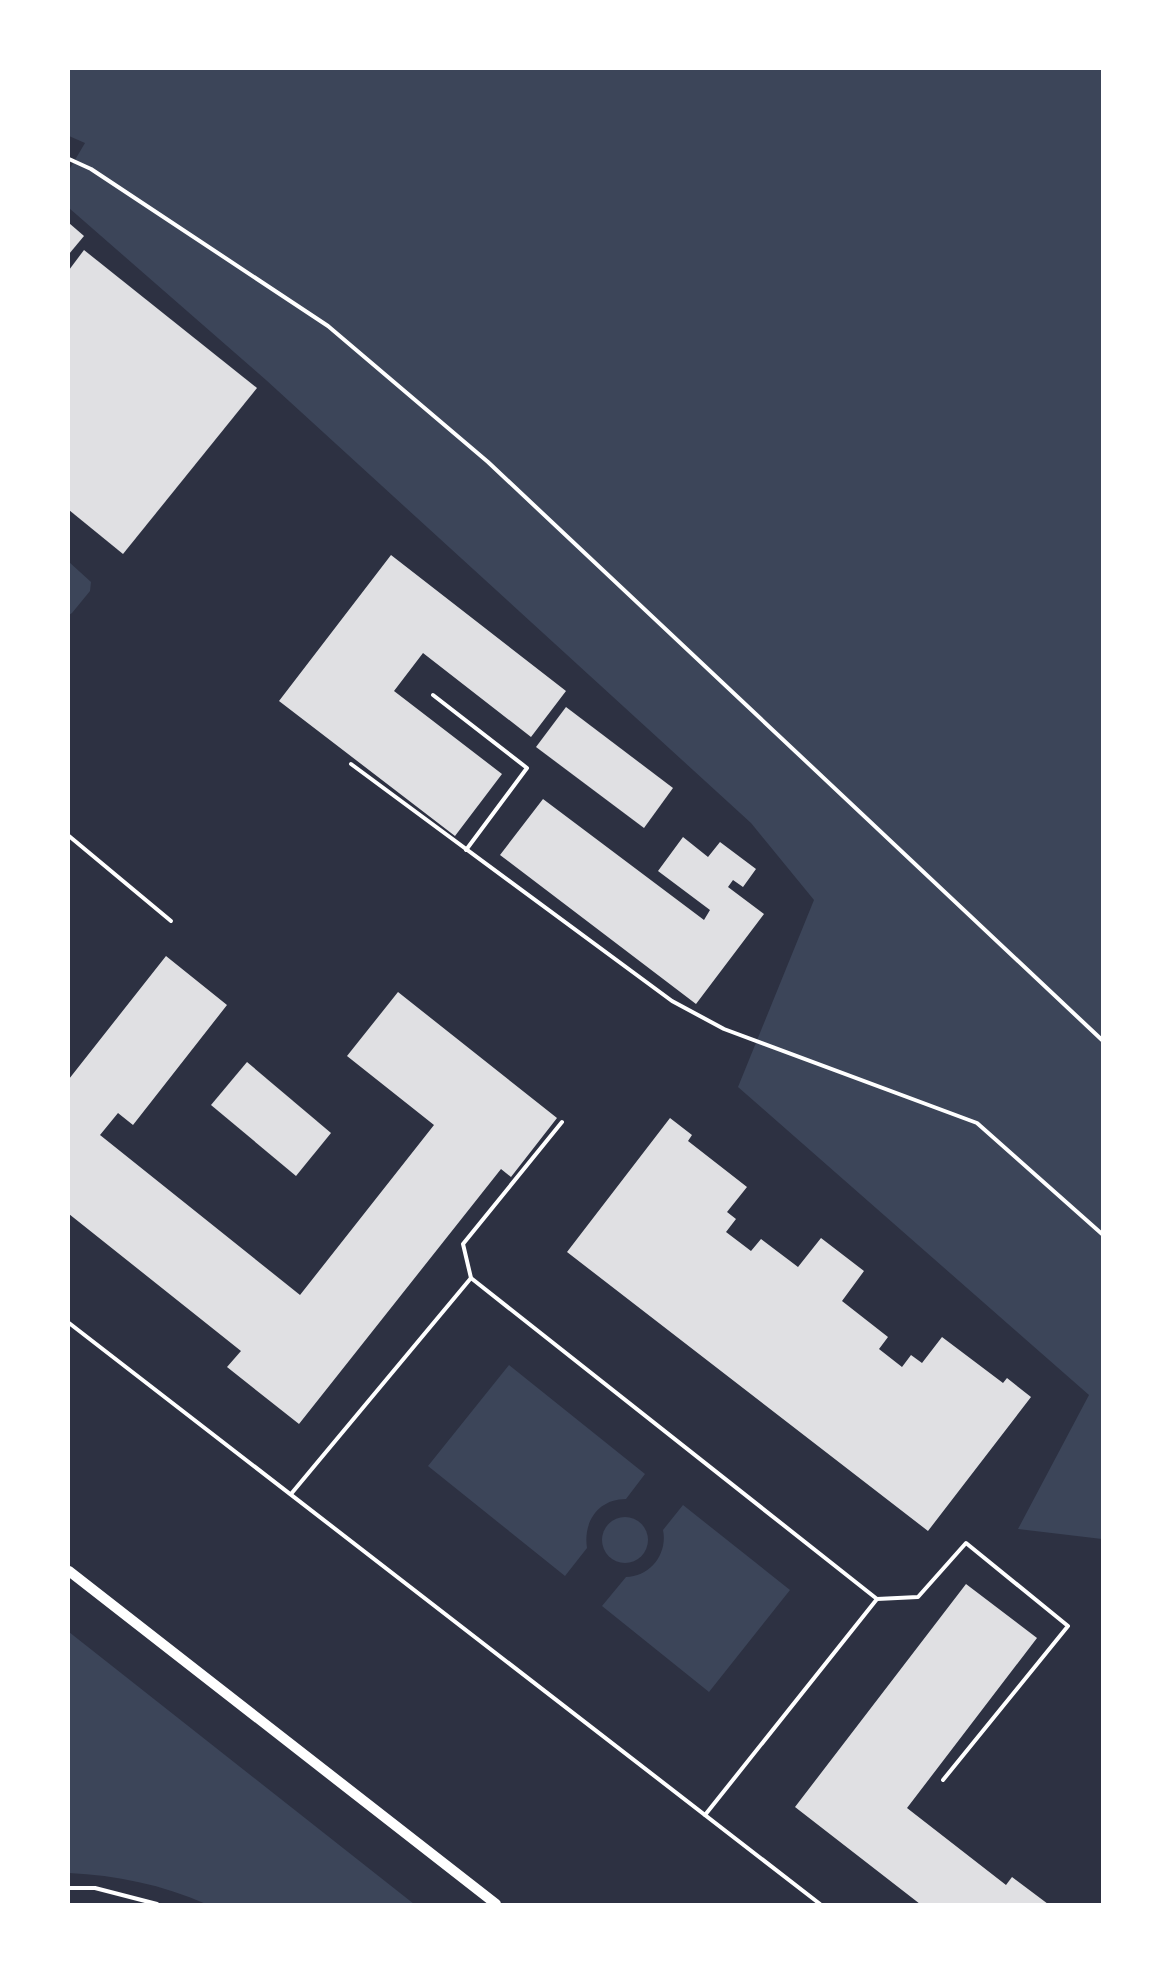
<svg xmlns="http://www.w3.org/2000/svg" width="1171" height="1973" font-family="'Archivo Narrow',sans-serif">
<style>
.green{fill:#3c4559}
.building{fill:#e0e0e3}
.lines{fill:none;stroke-linecap:round;stroke-linejoin:round}
.service{stroke:#fff;stroke-width:4}
.secondary{stroke:#fff;stroke-width:10}
</style>
<rect width="100%" height="100%" fill="#2d3142"/>
<!-- green -->
<g class="green">
<path d="M69,69H1102V1539L1018,1529L1089,1395L738,1087L814,900L751,823L266,380L69,208V170L85,143L69,136Z"/>
<path d="M69,562L91,582L90,591L72,613L69,615Z"/>
<path d="M509,1365L645,1474L626,1499C598,1499 583,1522 587,1548L565,1576L428,1466Z"/>
<path d="M683,1505L790,1590L709,1692L602,1606L626,1577C650,1577 668,1554 663,1530Z"/>
<circle cx="625" cy="1540" r="23"/>
<path d="M69,1632L414,1904H206C163,1885 116,1875 69,1873Z"/>
</g>
<!-- building -->
<g class="building">
<path d="M69,223L84,236L69,254Z"/>
<path d="M84,250L257,388L123,554L69,510V270Z"/>
<path d="M391,555L566,691L531,737L423,653L394,691L502,774L455,836L279,701Z"/>
<path d="M566,707L673,788L644,828L536,747Z"/>
<path d="M543,799L704,920L710,910L658,871L683,837L708,857L720,842L756,869L743,887L733,880L728,887L764,914L696,1004L500,855Z"/>
<path d="M166,956L227,1005L133,1125L118,1113L100,1135L300,1295L434,1125L347,1056L398,992L557,1118L511,1177L501,1169L299,1424L227,1367L241,1351L69,1214V1079Z"/>
<path d="M247,1062L331,1133L296,1176L211,1105Z"/>
<path d="M670,1118L692,1135L688,1141L747,1187L727,1212L736,1219L726,1232L751,1251L761,1239L798,1267L821,1238L864,1271L842,1301L888,1337L879,1349L902,1367L911,1355L922,1363L942,1337L1003,1383L1007,1378L1031,1397L928,1531L567,1252Z"/>
<path d="M966,1584L1037,1638L907,1808L1006,1885L1012,1877L1048,1904H920L795,1807Z"/>
</g>
<g class="lines">
<!-- service -->
<g class="service">
<path d="M69,159L91,169L328,326L488,462L1102,1040"/>
<path d="M433,695L527,768L466,850"/>
<path d="M351,764L672,1001L724,1029L977,1123L1102,1234"/>
<path d="M69,836L171,921"/>
<path d="M562,1122L463,1244L471,1278L877,1599L918,1597L966,1543L1068,1626L943,1780"/>
<path d="M69,1323L820,1904"/>
<path d="M291,1494L471,1278"/>
<path d="M705,1815L877,1599"/>
<path d="M69,1888H95L157,1904"/>
</g>
<!-- secondary -->
<path class="secondary" d="M69,1571L496,1904"/>
</g>
<!-- border -->
<rect width="1171" height="1973" fill="none" stroke="#ffffff" stroke-width="140"/>
</svg>
